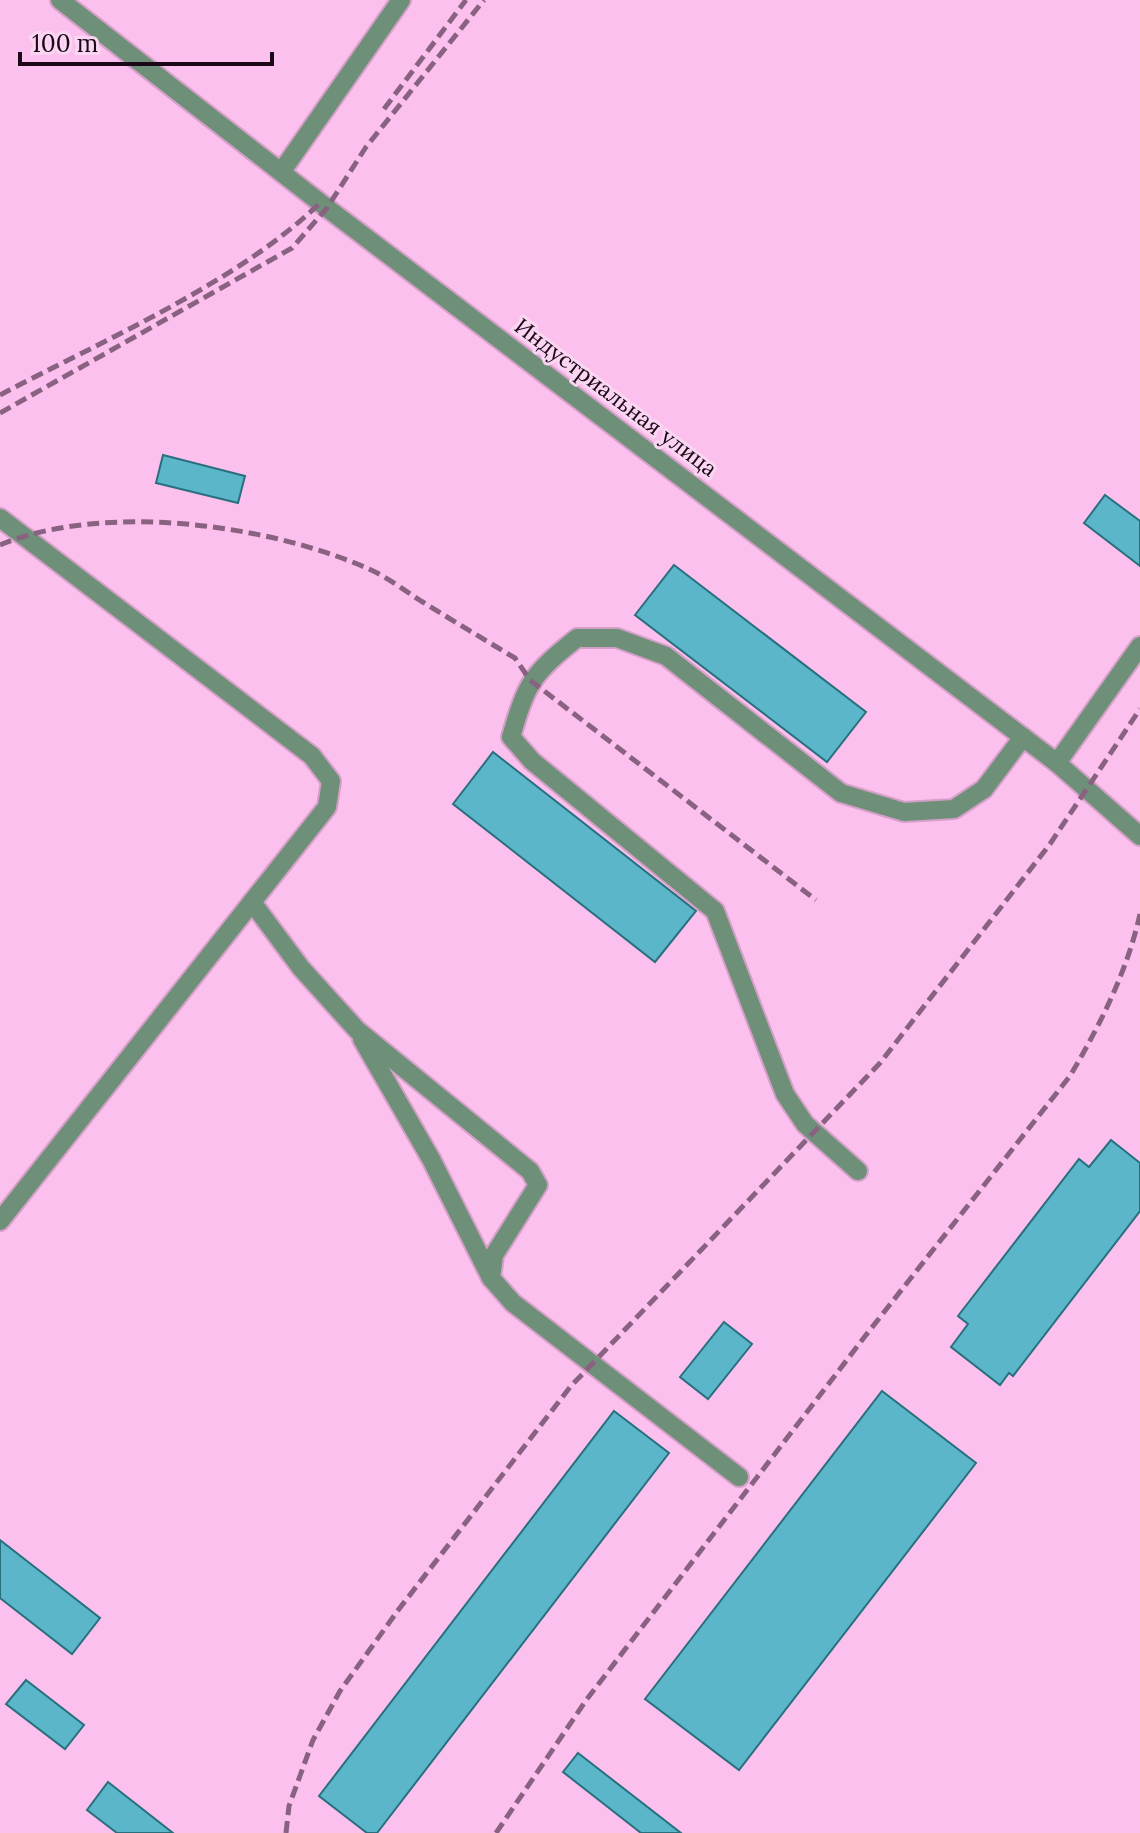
<svg xmlns="http://www.w3.org/2000/svg" width="1140" height="1833" font-family="Lora,serif">
<style>
.building{fill:#5bb6ca;stroke:#29707e;stroke-width:2}
.lines{fill:none;stroke-linecap:round;stroke-linejoin:round}
.minor-casing{stroke:#d49fc7;stroke-width:22}
.minor{stroke:#6e9078;stroke-width:18}
.rail{stroke:#896281;stroke-width:5;stroke-dasharray:12 6;stroke-linecap:butt}
.labels{text-anchor:middle;dominant-baseline:central;stroke-width:6;stroke-linejoin:round;paint-order:stroke}
.street-label{font-size:22px;fill:#1b0717;stroke:#fad6f2}
</style>
<rect width="100%" height="100%" fill="#fcc0ee"/>
<!-- building -->
<g class="building">
<path d="M163,455L245,476L238,503L156,483Z"/>
<path d="M1105,495L1140,521V566L1084,523Z"/>
<path d="M674,565L866,712L827,762L635,615Z"/>
<path d="M493,752L696,911L655,962L453,804Z"/>
<path d="M1111,1140L1140,1163V1211L1013,1376L1009,1373L1000,1385L951,1347L968,1324L958,1316L1079,1159L1089,1167Z"/>
<path d="M724,1322L752,1344L708,1399L680,1377Z"/>
<path d="M882,1391L976,1463L739,1770L645,1699Z"/>
<path d="M614,1411L669,1453L377,1833H367L319,1796Z"/>
<path d="M0,1540L100,1618L72,1654L0,1598Z"/>
<path d="M26,1680L84,1725L65,1749L6,1704Z"/>
<path d="M578,1753L681,1833H641L563,1772Z"/>
<path d="M108,1782L173,1833H117L87,1810Z"/>
</g>
<g class="lines">
<defs>
<g id="minor">
<path d="M60,0L327,208L1057,763L1140,836"/>
<path d="M282,171L401,0"/>
<path d="M0,518L312,756L331,781L327,807L0,1221"/>
<path d="M1057,763L1140,646"/>
<path d="M252,902L301,968L357,1030L530,1171L538,1185L494,1255L491,1278L513,1303L739,1477"/>
<path d="M362,1039L431,1159L491,1278"/>
<path d="M858,1171L805,1124L785,1094L715,911L532,761L511,737C527,682 532,674 577,638H617L666,656L841,793L904,812L954,809L984,789L1023,737"/>
</g>
</defs>
<!-- minor casing -->
<use href="#minor" class="minor-casing"/>
<!-- minor -->
<use href="#minor" class="minor"/>
<!-- rail -->
<g class="rail">
<path d="M384,109L466,0"/>
<path d="M0,395C102,341 239,282 321,202"/>
<path d="M0,413L292,248L327,208L366,147L484,0"/>
<path d="M0,545C103,502 268,524 369,569C387,577 404,590 421,601C452,620 483,639 515,658L530,680L816,900"/>
<path d="M286,1833L289,1806L313,1740L340,1691L399,1609L571,1386L880,1063L1050,844L1140,709"/>
<path d="M496,1833L587,1699L866,1335L1070,1076C1100,1025 1127,972 1140,914"/>
</g>
</g>
<g class="labels">
<!-- street labels -->
<g class="street-label">
<text transform="translate(616 397) rotate(37)">Индустриальная улица</text>
</g>
</g>
<!-- scale -->
<path d="M20 52v12h252v-12" fill="none" stroke="#1b0717" stroke-width="4"/>
<text x="32" y="52" font-size="24" fill="#1b0717" stroke="#fad6f2" stroke-width="6" paint-order="stroke">100 m</text>
</svg>
